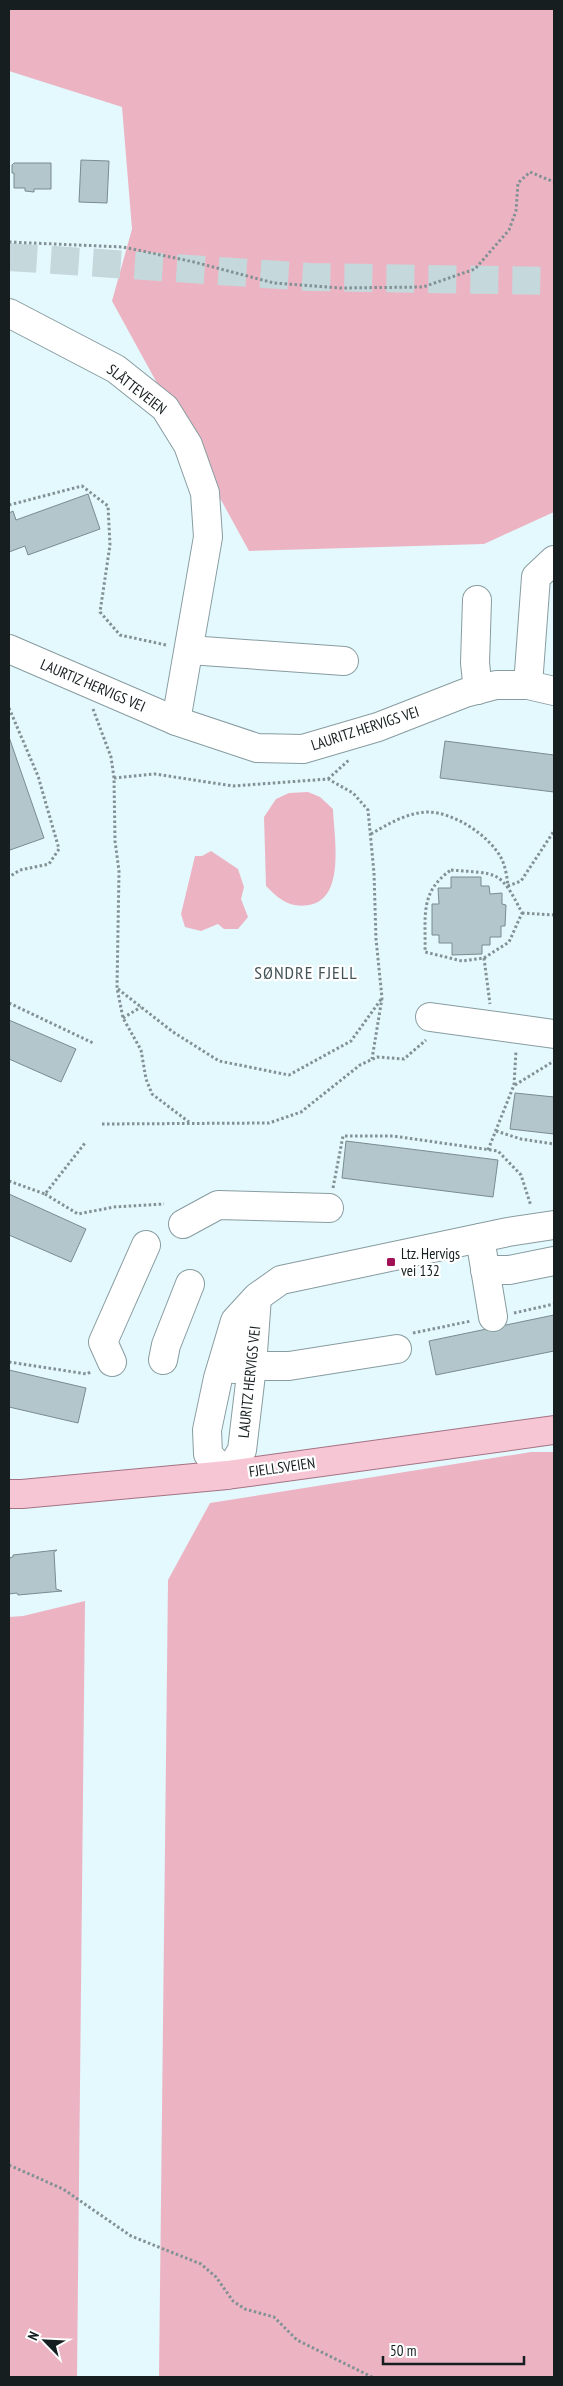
<svg xmlns="http://www.w3.org/2000/svg" width="563" height="2386" font-family="'PT Sans Narrow',sans-serif">
<style>
.green{fill:#ecb4c3}
.building{fill:#b2c6cb;stroke:#798c90}
.lines{fill:none;stroke-linecap:round;stroke-linejoin:round}
.highway-tunnel{stroke:#c5d8dc;stroke-width:28;stroke-dasharray:28 14;stroke-linecap:butt}
.minor-casing{stroke:#889ca0;stroke-width:30}
.major-casing{stroke:#a47282;stroke-width:30}
.path{stroke:#829194;stroke-width:3;stroke-dasharray:2.5 2.5;stroke-linecap:butt}
.minor{stroke:#fff;stroke-width:28}
.major{stroke:#f7c6d4;stroke-width:28}
.poi-dot{fill:#a21155;stroke:#fff;stroke-width:2}
.labels{text-anchor:middle;dominant-baseline:central;stroke-width:4.5;stroke-linejoin:round;paint-order:stroke}
.street-label{font-size:15px;fill:#161e1f;stroke:#fff}
.poi-label{font-size:15px;fill:#161e1f;stroke:#fff;text-anchor:start}
.quarter-label{font-size:18px;letter-spacing:1px;fill:#435458;stroke:#fff}
</style>
<rect width="100%" height="100%" fill="#e4f9fd"/>
<!-- green -->
<g class="green">
<path d="M9,9H554V512L484,544L249,551L112,301L132,229L122,107L9,71Z"/>
<path d="M308,792L320,797L333,809C334,837 346,899 309,905C289,908 280,900 266,886L264,817L276,799L289,793Z"/>
<path d="M211,851L238,869L244,887L241,899L248,917L238,929H224L218,924L201,931L185,927L181,914L195,856H202Z"/>
<path d="M531,1452H554V2377H159L168,1580L210,1503Z"/>
<path d="M85,1601L77,2377H9V1617L23,1616Z"/>
</g>
<!-- building -->
<g class="building">
<path d="M81,160L109,161L107,203L79,202Z"/>
<path d="M14,163H51V189H34V192L25,191V188H14V173H12V165Z"/>
<path d="M88,494L100,529L28,555L25,546L9,552V513L13,511L16,520Z"/>
<path d="M9,737L44,838L10,850L9,848Z"/>
<path d="M445,741L554,755V792L440,778Z"/>
<path d="M451,877H481V886H489L490,894L502,893V904L506,905L505,926H501V937H490V945H482V954L452,955V943H439V935H432V904H439L438,888H451Z"/>
<path d="M9,1020L76,1049L61,1082L9,1059Z"/>
<path d="M515,1093L554,1097V1134L510,1129Z"/>
<path d="M346,1141L498,1160L493,1197L342,1178Z"/>
<path d="M9,1194L86,1229L71,1262L9,1235Z"/>
<path d="M554,1315V1351L436,1375L429,1341Z"/>
<path d="M9,1370L86,1388L78,1423L9,1407Z"/>
<path d="M57,1550L54,1552L56,1589L62,1591L18,1595L17,1593L9,1594V1558L13,1557V1555Z"/>
</g>
<g class="lines">
<!-- highway-tunnel -->
<path class="highway-tunnel" d="M9,257L310,277L554,281"/>
<defs>
<g id="minor">
<path d="M9,313L116,369L165,408L188,445L205,493L208,537L176,721"/>
<path d="M477,600L475,663L478,690"/>
<path d="M9,649L176,721L257,748L303,749L378,727L465,693L496,685H528L554,691"/>
<path d="M189,650L344,661"/>
<path d="M528,685L536,577L554,560"/>
<path d="M430,1017L554,1034"/>
<path d="M183,1224L218,1205L329,1208"/>
<path d="M480,1238L493,1317"/>
<path d="M485,1270H509L554,1261"/>
<path d="M257,1297L252,1366L242,1450L227,1475L208,1454L207,1430L218,1378L235,1321L257,1297L281,1280L508,1232L554,1225"/>
<path d="M163,1360L166,1345L190,1284"/>
<path d="M112,1362L103,1342L146,1245"/>
<path d="M234,1369L252,1366H289L397,1349"/>
</g>
<path id="major" d="M9,1494H22L227,1475L554,1430"/>
</defs>
<!-- minor casing -->
<use href="#minor" class="minor-casing"/>
<!-- major casing -->
<use href="#major" class="major-casing"/>
<!-- path -->
<g class="path">
<path d="M9,242L123,247L194,262L274,283L341,288L423,287L475,269L509,230L516,211L518,183L530,172L554,182"/>
<path d="M9,505L82,486L108,506L110,545L100,612L120,635L166,645"/>
<path d="M9,708L38,776L59,849L49,864L20,870L9,877"/>
<path d="M93,709L111,757L114,778L115,841L119,871L117,988L123,1018L141,1050L146,1079L152,1094L189,1122"/>
<path d="M114,778L155,774L233,786L328,779L353,793L368,810L374,873L376,939L382,998L372,1059"/>
<path d="M328,779L350,759"/>
<path d="M371,834C388,824 408,812 429,812C454,813 487,834 500,856C505,864 507,876 508,886L521,881L554,831"/>
<path d="M451,870C498,874 500,869 522,913L509,942L484,958L462,961L425,952C426,917 419,892 451,870Z"/>
<path d="M522,913L554,915"/>
<path d="M484,958L490,1004"/>
<path d="M118,989L173,1032L219,1061L289,1075L351,1041L382,998"/>
<path d="M9,1003L93,1043"/>
<path d="M123,1018L141,1007"/>
<path d="M515,1085L554,1061"/>
<path d="M102,1124L269,1123L301,1112L360,1065L377,1057L404,1059L426,1040"/>
<path d="M496,1131L521,1139L554,1144"/>
<path d="M488,1150L514,1085L516,1051"/>
<path d="M9,1181L45,1194L85,1143"/>
<path d="M333,1188L343,1136H393L498,1151L521,1175L531,1206"/>
<path d="M45,1194L78,1214L114,1207L164,1204"/>
<path d="M514,1313L554,1304"/>
<path d="M413,1333L471,1321"/>
<path d="M9,1362L87,1374L92,1371"/>
<path d="M9,2165L63,2189L131,2236L201,2264L216,2277L233,2301L245,2309L274,2317L297,2340L372,2377"/>
</g>
<!-- minor -->
<use href="#minor" class="minor"/>
<!-- major -->
<use href="#major" class="major"/>
</g>
<!-- markers -->
<rect class="poi-dot" x="386" y="1257" width="10" height="10" rx="2.5"/>
<g class="labels">
<!-- street labels -->
<g class="street-label">
<text transform="translate(137 389) rotate(38)">SLÅTTEVEIEN</text>
<text transform="translate(93 685) rotate(23)">LAURTIZ HERVIGS VEI</text>
<text transform="translate(365 728) rotate(-18)">LAURITZ HERVIGS VEI</text>
<text transform="translate(249 1382) rotate(-84)">LAURITZ HERVIGS VEI</text>
<text transform="translate(282 1467) rotate(-8)">FJELLSVEIEN</text>
</g>
<!-- poi labels -->
<g class="poi-label">
<text x="401" y="1253">Ltz. Hervigs<tspan x="401" dy="17">vei 132</tspan></text>
</g>
<!-- quarter labels -->
<g class="quarter-label">
<text x="306" y="972">SØNDRE FJELL</text>
</g>
</g>
<!-- border -->
<rect width="563" height="2386" fill="none" stroke="#161e1f" stroke-width="20"/>
<!-- north arrow -->
<g transform="translate(45 2341) rotate(294)" stroke="#ffffff" stroke-width="4" paint-order="stroke">
<path d="M0-4L9 19L0 12L-9 19Z" fill="#161e1f"/>
<text y="-8" font-size="14" font-weight="bold" text-anchor="middle" fill="#161e1f">N</text>
</g>
<!-- scale -->
<path d="M383 2356v8h141v-8" fill="none" stroke="#161e1f" stroke-width="2.5"/>
<text x="390" y="2356" font-size="15" fill="#161e1f" stroke="#ffffff" stroke-width="4" paint-order="stroke">50 m</text>
</svg>
